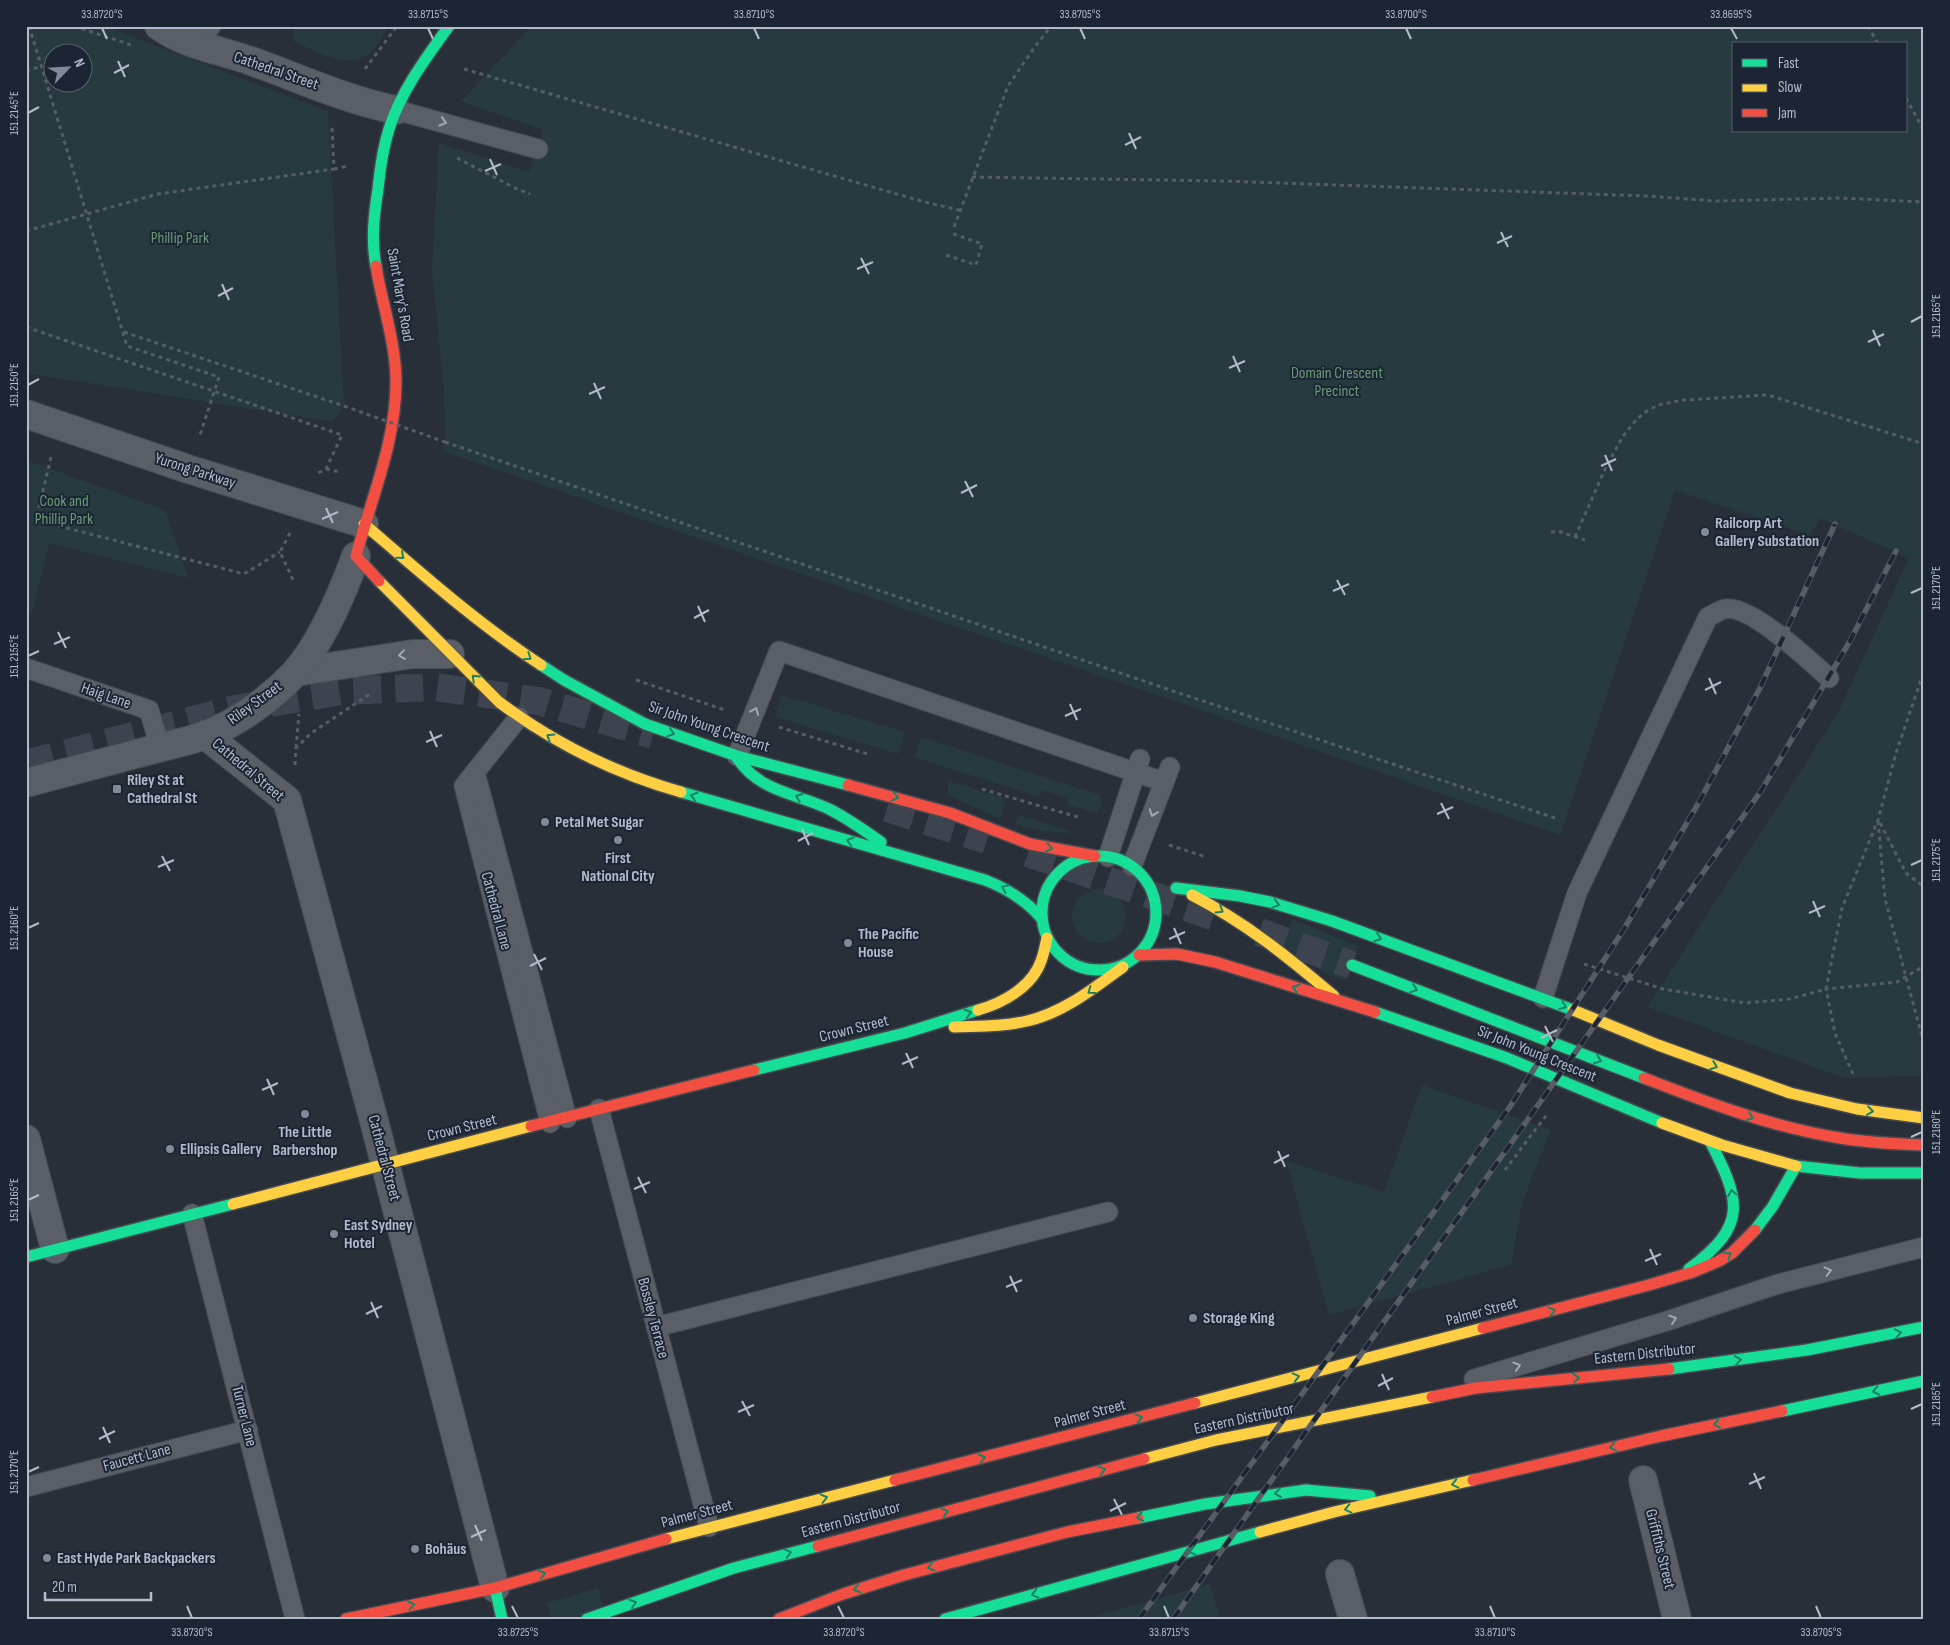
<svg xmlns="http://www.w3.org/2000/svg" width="1950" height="1645" font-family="'Sofia Sans Condensed',sans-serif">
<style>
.green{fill:#263a3f;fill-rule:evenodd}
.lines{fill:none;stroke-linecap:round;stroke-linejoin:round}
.highway-tunnel{stroke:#3e444f;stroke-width:28;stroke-dasharray:28 14;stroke-linecap:butt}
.lane-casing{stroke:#464a51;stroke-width:21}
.street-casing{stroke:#464a51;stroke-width:30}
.fast-casing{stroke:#464a51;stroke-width:14}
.slow-casing{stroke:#464a51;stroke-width:14}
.jam-casing{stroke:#464a51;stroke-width:14}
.path{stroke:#575d64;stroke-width:3;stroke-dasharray:4 4;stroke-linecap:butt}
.lane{stroke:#5a5e66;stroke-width:19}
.street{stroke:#5a5e66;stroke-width:28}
.fast{stroke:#16e098;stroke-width:11}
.slow{stroke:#ffcf43;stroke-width:11}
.jam{stroke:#f24e42;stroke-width:11}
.rail-casing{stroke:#585c64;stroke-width:5.5}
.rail{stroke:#1c2534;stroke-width:4;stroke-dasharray:11;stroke-linecap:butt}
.path-bridge{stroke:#575d64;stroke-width:3;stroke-dasharray:4 4;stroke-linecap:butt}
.oneway{stroke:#a1a8b6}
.oneway2{stroke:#198266}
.ticks{fill:none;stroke:#b3bbca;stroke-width:2}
.poi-dot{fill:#838a97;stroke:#1c2534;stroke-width:2}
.labels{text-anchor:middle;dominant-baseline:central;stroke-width:4;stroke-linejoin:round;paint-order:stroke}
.street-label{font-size:16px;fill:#b3bbca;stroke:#1c2534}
.park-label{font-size:16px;fill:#689c75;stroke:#1c2534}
.poi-label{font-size:16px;font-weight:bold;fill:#b3bbca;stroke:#1c2534;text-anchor:start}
.neatline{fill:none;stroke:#b3bbca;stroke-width:2}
.ticks-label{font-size:12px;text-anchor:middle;fill:#b3bbca}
</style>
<rect width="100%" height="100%" fill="#292f39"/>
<!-- green -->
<g class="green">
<path d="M26,26H104L328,111L344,406L333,422L26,373ZM52,52H82V82H52Z"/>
<path d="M314,26H389C383,35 377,48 368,54C347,71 315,50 294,42V29Z"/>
<path d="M532,26H1924V1076L1845,1078L1647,1007L1837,715L1909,558L1820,518L1810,535L1675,490L1560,835L1183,704L442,451L445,442L444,390L432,269L439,143L529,172L543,130L461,101ZM1734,44H1906V131H1734Z"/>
<path d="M26,460L165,510L188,578L49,543L32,613L26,612Z"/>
<path d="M781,695L905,732L899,754L775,717Z"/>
<path d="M921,737L1100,795L1102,800L1098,814L1066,804L1068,798L1042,790L1039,797L914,757Z"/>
<path d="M949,781L1002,797L1005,801L1000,819L950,796L947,792Z"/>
<path d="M1019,815L1071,831L1070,833C1050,833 1034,830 1015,824Z"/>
<circle cx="1099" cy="916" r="27"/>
<path d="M1292,919L1358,946L1345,980L1325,973L1282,944Z"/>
<path d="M1422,1085L1551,1130L1522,1203L1511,1265L1329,1315L1286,1161L1384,1192Z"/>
<path d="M1210,1584L1220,1619H1084Z"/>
<path d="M598,1588L607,1619H552L547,1603Z"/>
</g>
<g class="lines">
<!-- highway-tunnel -->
<g class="highway-tunnel">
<path d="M26,764L235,709L342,691L435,687L539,701L653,735"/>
<path d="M887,808L987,840"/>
<path d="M1028,853L1221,919"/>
<path d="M1259,932L1352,965"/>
</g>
<defs>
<g id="lane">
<path d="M197,44L211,26"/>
<path d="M396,110L538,149"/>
<path d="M26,668L149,710L160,747"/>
<path d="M519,717L464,786L550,1123"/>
<path d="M737,756L779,651L1164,782"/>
<path d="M475,772L567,1118"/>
<path d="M1108,857L1140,759"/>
<path d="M1132,866L1170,767"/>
<path d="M1543,998L1577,893L1708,617C1713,615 1720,610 1725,609C1750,604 1810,661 1829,678"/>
<path d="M599,1109L709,1527"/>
<path d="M192,1214L295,1619"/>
<path d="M656,1327L1108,1212"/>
<path d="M1474,1379L1667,1321L1778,1284L1924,1247"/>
<path d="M26,1487L248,1430"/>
</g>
<g id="street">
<path d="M159,26C185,45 220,50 251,61C299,78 346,100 396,110"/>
<path d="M26,414L188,469L364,524"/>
<path d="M296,672L413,654H450"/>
<path d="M205,735L287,800L373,1117L495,1588"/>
<path d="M26,783C68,772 109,761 151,750C169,745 188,742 205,735C238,723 271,698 295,673C322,642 342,594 356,556"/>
<path d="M26,1139L55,1249"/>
<path d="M1643,1480L1677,1619"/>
<path d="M1340,1574L1353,1619"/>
</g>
<g id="fast">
<path d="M376,266C371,240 374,215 378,189C380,169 383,148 389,129C401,91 426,58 449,26"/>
<path d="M541,665L564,680L645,724L737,756L848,785"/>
<path d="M737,758C760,792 795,793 829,809C847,818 864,830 881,842"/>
<path d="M681,792L985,880C1008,889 1026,900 1042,919"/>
<circle cx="1099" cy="913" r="57"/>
<path d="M1176,888L1240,896L1270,902L1332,921L1573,1010"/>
<path d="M1352,965L1644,1078"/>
<path d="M1375,1012L1507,1058L1662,1123"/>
<path d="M754,1070L905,1033L978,1010"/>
<path d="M1755,1230L1773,1206L1796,1166L1860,1173H1924"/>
<path d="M26,1257L233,1204"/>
<path d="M1689,1269C1748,1225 1741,1202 1710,1141"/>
<path d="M1669,1369L1807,1350L1924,1327"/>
<path d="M1782,1411L1924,1381"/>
<path d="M1138,1518L1205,1504L1306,1490L1370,1496"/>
<path d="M495,1588L502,1619"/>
<path d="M587,1619L734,1568L818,1546"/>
<path d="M945,1619L1260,1532"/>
</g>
<g id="slow">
<path d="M364,524C421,573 478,624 541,665"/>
<path d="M379,581L499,702C555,744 614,773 681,792"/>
<path d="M1192,895C1246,923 1288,957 1334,996"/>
<path d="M978,1010C1003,1003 1032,987 1041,961C1044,954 1045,946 1047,938"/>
<path d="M1573,1010L1658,1045L1790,1093L1857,1109L1924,1118"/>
<path d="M954,1027C978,1026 1003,1027 1027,1021C1063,1013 1093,989 1123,967"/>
<path d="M1662,1123L1722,1145L1796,1166"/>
<path d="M233,1204L531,1126"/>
<path d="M1195,1403L1483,1328"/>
<path d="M1144,1459L1216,1440L1432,1397"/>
<path d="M1260,1532L1334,1512L1473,1480"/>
<path d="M666,1539L895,1480"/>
</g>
<g id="jam">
<path d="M376,266C382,304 396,343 396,382C396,442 371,499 356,556L379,581"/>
<path d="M848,785L950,813L1030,844L1095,856"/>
<path d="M1139,955L1177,954L1215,962L1375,1012"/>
<path d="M1644,1078C1708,1103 1772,1127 1840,1138C1868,1143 1896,1144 1924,1145"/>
<path d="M531,1126L754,1070"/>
<path d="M1483,1328L1649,1285L1693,1272L1719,1261L1732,1253L1755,1230"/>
<path d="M1432,1397L1476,1388L1669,1369"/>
<path d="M895,1480L1195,1403"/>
<path d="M1473,1480L1661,1436L1782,1411"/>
<path d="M818,1546L1144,1459"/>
<path d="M346,1619L495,1588L666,1539"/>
<path d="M779,1619L843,1594L904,1575L1067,1532L1138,1518"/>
</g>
</defs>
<!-- lane casing -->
<use href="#lane" class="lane-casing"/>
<!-- street casing -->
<use href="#street" class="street-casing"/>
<!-- fast casing -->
<use href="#fast" class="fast-casing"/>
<!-- slow casing -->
<use href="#slow" class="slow-casing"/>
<!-- jam casing -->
<use href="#jam" class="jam-casing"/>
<!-- path -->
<g class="path">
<path d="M29,26L127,346L219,377L199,438"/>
<path d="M74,26L134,46"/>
<path d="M1868,26L1878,44"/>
<path d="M365,69L397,26"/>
<path d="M464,69L921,201L959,210"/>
<path d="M26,71L42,66"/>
<path d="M1906,98L1924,131"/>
<path d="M457,158L517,189L530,194"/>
<path d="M334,169L348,166"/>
<path d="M972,177L1223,181L1647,196L1716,201L1840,198L1924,202"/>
<path d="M954,227L1008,86L1034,48L1051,26"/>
<path d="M26,231L158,194L334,169L332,127"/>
<path d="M946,255L976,265L982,244L951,233"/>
<path d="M26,327L342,435L326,469L316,474"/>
<path d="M124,332L344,406"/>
<path d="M445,442L1173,691L1558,819"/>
<path d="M51,457L36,520L244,574L280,552"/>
<path d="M326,469L340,472"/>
<path d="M1551,532L1558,531L1585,540"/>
<path d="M290,533L280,552L294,582"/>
<path d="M1575,537L1606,467L1623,436L1637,419L1647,411L1658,405L1684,400L1768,395L1924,444"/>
<path d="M636,680L725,710"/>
<path d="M779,727L871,755"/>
<path d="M296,748L299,714"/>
<path d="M295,765L296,748L310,734L370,694"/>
<path d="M982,789L1081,818"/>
<path d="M1878,821L1885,899L1924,1044"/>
<path d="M1880,823L1906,873L1924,887"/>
<path d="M1169,845L1206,857"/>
<path d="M1584,964L1663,989L1745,1003L1790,999L1826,989L1842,908L1878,820L1896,753L1924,671"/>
<path d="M1853,1074L1835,1033L1826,989L1897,982L1924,966"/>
<path d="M1505,1170L1548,1113"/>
</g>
<!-- lane -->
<use href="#lane" class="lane"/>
<!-- street -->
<use href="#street" class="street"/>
<!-- fast -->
<use href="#fast" class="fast"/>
<!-- slow -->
<use href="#slow" class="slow"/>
<!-- jam -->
<use href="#jam" class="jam"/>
<defs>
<g id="rail">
<path d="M1139,1619L1509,1108L1624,929L1698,804L1760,688L1835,524"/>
<path d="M1173,1619L1761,791L1850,641L1896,551"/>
</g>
</defs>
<!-- rail casing -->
<use href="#rail" class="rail-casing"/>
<!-- rail -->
<use href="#rail" class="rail"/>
<!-- path-bridge -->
<path class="path-bridge" d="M344,406L445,442"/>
</g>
<!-- one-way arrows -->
<defs><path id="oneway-chevron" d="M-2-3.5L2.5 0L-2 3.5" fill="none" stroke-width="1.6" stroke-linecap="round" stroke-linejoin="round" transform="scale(1.25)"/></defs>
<g class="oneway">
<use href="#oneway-chevron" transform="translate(443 122) rotate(16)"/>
<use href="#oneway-chevron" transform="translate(402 655) rotate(173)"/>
<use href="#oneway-chevron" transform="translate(755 711) rotate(-68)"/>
<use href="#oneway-chevron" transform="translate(1153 813) rotate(110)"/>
<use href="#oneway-chevron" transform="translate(1828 1271) rotate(-14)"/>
<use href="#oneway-chevron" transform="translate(1673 1319) rotate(-19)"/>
<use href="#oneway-chevron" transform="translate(1517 1366) rotate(-17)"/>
</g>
<g class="oneway2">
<use href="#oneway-chevron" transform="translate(401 556) rotate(41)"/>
<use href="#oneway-chevron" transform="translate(528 657) rotate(34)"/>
<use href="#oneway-chevron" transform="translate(475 678) rotate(-136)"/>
<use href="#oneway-chevron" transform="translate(671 733) rotate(19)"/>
<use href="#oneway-chevron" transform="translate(550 737) rotate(-148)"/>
<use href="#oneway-chevron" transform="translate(694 796) rotate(-164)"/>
<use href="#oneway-chevron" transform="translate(799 797) rotate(-160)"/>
<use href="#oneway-chevron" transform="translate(895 797) rotate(14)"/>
<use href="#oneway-chevron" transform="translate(850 841) rotate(-164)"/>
<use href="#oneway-chevron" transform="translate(1049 848) rotate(12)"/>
<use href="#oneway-chevron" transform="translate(1005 888) rotate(-154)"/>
<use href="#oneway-chevron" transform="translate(1276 904) rotate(15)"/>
<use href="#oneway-chevron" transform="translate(1220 910) rotate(32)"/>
<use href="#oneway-chevron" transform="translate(1378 938) rotate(20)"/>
<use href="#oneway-chevron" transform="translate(1296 988) rotate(-163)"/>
<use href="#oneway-chevron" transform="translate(1414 989) rotate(21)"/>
<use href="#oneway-chevron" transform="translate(1091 991) rotate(144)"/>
<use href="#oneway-chevron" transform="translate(1563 1006) rotate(22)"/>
<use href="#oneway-chevron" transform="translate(968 1013) rotate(-17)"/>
<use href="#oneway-chevron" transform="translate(1598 1060) rotate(21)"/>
<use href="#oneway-chevron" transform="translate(1714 1066) rotate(21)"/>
<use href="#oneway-chevron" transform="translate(1870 1111) rotate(8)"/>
<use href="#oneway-chevron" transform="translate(1750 1117) rotate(19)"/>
<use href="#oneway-chevron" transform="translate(1732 1193) rotate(-100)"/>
<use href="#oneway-chevron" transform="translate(1728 1255) rotate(-35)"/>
<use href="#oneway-chevron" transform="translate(1552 1311) rotate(-14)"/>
<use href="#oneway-chevron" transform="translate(1898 1333) rotate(-11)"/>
<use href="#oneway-chevron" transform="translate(1738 1360) rotate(-8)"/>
<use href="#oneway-chevron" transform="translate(1296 1377) rotate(-15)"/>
<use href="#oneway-chevron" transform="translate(1576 1378) rotate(-6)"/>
<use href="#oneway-chevron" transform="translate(1876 1391) rotate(168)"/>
<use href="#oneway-chevron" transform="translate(1139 1418) rotate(-15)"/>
<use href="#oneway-chevron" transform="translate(1717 1424) rotate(168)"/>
<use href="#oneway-chevron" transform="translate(1613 1447) rotate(167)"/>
<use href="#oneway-chevron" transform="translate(982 1458) rotate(-14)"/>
<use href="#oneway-chevron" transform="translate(1102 1470) rotate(-15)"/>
<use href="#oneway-chevron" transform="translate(1455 1484) rotate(167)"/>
<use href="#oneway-chevron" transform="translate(1278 1493) rotate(173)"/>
<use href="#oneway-chevron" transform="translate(824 1498) rotate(-14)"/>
<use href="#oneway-chevron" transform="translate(1348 1509) rotate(167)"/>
<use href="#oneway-chevron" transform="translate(945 1512) rotate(-15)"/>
<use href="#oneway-chevron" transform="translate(1140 1517) rotate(169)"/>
<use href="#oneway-chevron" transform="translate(1192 1551) rotate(165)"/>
<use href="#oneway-chevron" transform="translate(788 1553) rotate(-15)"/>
<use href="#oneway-chevron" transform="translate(931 1567) rotate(165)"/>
<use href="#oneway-chevron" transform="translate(542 1574) rotate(-16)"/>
<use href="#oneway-chevron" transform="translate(857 1589) rotate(163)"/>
<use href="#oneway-chevron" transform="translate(1035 1594) rotate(165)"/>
<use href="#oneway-chevron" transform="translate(633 1603) rotate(-19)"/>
<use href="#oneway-chevron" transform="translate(411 1605) rotate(-12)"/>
</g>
<!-- ticks -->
<path class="ticks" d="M102,28L107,39M428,28L433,39M754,28L759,39M1080,28L1085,39M1406,28L1411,39M1731,28L1737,39M118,61L125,77M114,73L129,65M28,113L39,107M1129,133L1136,149M1125,145L1141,137M490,159L497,175M485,171L501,164M1501,232L1508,247M1497,243L1512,236M861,258L869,274M857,269L873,262M222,284L229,300M218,296L233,288M1911,322L1922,316M1873,330L1880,346M1868,342L1884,334M1233,356L1240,372M1229,368L1245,361M594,383L601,399M28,385L39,379M589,394L605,387M1605,455L1612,471M1601,466L1616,459M965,481L973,497M961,493L977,485M326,508L333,523M322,519L338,512M1337,580L1345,595M1333,591L1349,584M1911,593L1922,588M698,606L705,622M694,618L709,610M58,632L66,648M54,644L70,637M28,656L39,651M1709,678L1716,694M1705,690L1721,682M1070,704L1077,720M1065,716L1081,709M430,731L437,747M426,742L442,735M1441,803L1449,819M1437,814L1453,807M802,829L809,845M798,841L813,833M162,856L170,871M1911,865L1922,860M158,867L174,860M1813,901L1820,917M1809,913L1825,906M28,928L39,923M1174,928L1181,944M1169,939L1185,932M534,954L542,970M530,966L546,958M1545,1026L1553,1042M1541,1038L1557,1030M906,1053L913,1068M902,1064L918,1057M267,1079L274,1095M262,1090L278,1083M1911,1137L1922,1132M1278,1151L1285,1167M1274,1163L1289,1155M638,1177L646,1193M634,1189L650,1182M28,1200L39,1195M1650,1249L1657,1265M1645,1261L1661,1254M1010,1276L1017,1292M1006,1287L1022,1280M371,1302L378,1318M366,1314L382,1306M1382,1374L1389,1390M1378,1386L1393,1378M742,1401L750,1416M1911,1409L1922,1404M738,1412L754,1405M103,1427L110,1443M99,1439L115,1431M28,1472L39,1467M1754,1473L1761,1489M1749,1484L1765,1477M1114,1499L1122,1515M1110,1511L1126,1503M475,1525L482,1541M471,1537L486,1530M187,1606L192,1618M512,1606L518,1618M838,1606L844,1618M1164,1606L1169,1618M1490,1606L1495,1618M1816,1606L1821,1618"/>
<!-- markers -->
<g class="poi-dot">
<circle cx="1705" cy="532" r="5"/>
<rect x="112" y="784" width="10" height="10" rx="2.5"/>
<circle cx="545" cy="822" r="5"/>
<circle cx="618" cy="840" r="5"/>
<circle cx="848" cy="943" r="5"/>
<circle cx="305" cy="1114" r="5"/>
<circle cx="170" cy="1149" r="5"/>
<circle cx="334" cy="1234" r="5"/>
<circle cx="1193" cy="1318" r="5"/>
<circle cx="415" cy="1549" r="5"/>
<circle cx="47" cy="1558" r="5"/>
</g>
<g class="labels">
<!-- street labels -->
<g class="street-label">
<text transform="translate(276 71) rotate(19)">Cathedral Street</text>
<text transform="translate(400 295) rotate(80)">Saint Mary's Road</text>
<text transform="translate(195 471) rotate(18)">Yurong Parkway</text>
<text transform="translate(106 696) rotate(19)">Haig Lane</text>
<text transform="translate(255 703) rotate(-36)">Riley Street</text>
<text transform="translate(709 727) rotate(19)">Sir John Young Crescent</text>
<text transform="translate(248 770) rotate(40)">Cathedral Street</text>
<text transform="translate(496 911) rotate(75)">Cathedral Lane</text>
<text transform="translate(854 1029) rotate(-14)">Crown Street</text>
<text transform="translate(1537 1054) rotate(22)">Sir John Young Crescent</text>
<text transform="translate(462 1128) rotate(-14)">Crown Street</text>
<text transform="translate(384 1158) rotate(75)">Cathedral Street</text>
<text transform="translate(1482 1312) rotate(-15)">Palmer Street</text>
<text transform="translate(653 1318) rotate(75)">Bossley Terrace</text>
<text transform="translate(1645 1354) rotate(-6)">Eastern Distributor</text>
<text transform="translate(1090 1414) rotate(-15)">Palmer Street</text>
<text transform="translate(244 1416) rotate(76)">Turner Lane</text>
<text transform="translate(1244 1419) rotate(-12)">Eastern Distributor</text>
<text transform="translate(137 1458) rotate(-15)">Faucett Lane</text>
<text transform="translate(697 1514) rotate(-15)">Palmer Street</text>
<text transform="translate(851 1520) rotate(-15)">Eastern Distributor</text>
<text transform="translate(1660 1549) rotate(76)">Griffiths Street</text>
</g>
<!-- park labels -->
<g class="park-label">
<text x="180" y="238">Phillip Park</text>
<text x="1337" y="373">Domain Crescent<tspan x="1337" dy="18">Precinct</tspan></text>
<text x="64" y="501">Cook and<tspan x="64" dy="18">Phillip Park</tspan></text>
</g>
<!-- poi labels -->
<g class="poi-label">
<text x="1715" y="523">Railcorp Art<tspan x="1715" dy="18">Gallery Substation</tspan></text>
<text x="127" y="780">Riley St at<tspan x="127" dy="18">Cathedral St</tspan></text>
<text x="555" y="822">Petal Met Sugar</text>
<text x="618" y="858" text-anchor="middle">First<tspan x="618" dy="18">National City</tspan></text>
<text x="858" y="934">The Pacific<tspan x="858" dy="18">House</tspan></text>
<text x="305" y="1132" text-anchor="middle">The Little<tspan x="305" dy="18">Barbershop</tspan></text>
<text x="180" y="1149">Ellipsis Gallery</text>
<text x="344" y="1225">East Sydney<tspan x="344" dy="18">Hotel</tspan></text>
<text x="1203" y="1318">Storage King</text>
<text x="425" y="1549">Bohäus</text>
<text x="57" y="1558">East Hyde Park Backpackers</text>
</g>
</g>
<!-- border -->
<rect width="1950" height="1645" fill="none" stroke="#1c2534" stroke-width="55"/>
<!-- legend -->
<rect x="1732" y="42" width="175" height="90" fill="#1c2534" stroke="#586170"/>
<rect x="1742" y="59" width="25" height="8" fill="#16e098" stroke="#586170"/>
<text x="1778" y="68" font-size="15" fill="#b3bbca">Fast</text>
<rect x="1742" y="84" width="25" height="8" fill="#ffcf43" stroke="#586170"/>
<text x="1778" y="92" font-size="15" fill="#b3bbca">Slow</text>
<rect x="1742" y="109" width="25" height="8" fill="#f24e42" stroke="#586170"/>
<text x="1778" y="118" font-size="15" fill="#b3bbca">Jam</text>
<!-- north arrow -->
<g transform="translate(68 68) rotate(65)"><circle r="24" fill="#1c2534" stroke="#586170"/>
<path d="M0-4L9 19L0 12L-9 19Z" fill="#838a97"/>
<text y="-8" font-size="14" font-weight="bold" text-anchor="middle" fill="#b3bbca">N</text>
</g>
<!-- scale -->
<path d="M45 1592v8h106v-8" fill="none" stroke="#b3bbca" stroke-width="2.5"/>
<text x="52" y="1592" font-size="15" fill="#b3bbca" stroke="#1c2534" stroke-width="4" paint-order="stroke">20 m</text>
<rect x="28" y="28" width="1894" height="1590" class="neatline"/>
<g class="ticks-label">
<text x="102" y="18">33.8720°S</text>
<text x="428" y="18">33.8715°S</text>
<text x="754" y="18">33.8710°S</text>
<text x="1080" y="18">33.8705°S</text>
<text x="1406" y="18">33.8700°S</text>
<text x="1731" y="18">33.8695°S</text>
<text transform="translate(14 113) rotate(-90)" y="4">151.2145°E</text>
<text transform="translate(1936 316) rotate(-90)" y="4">151.2165°E</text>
<text transform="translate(14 385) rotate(-90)" y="4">151.2150°E</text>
<text transform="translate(1936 588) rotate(-90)" y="4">151.2170°E</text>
<text transform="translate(14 656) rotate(-90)" y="4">151.2155°E</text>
<text transform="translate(1936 860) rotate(-90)" y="4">151.2175°E</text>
<text transform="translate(14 928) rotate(-90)" y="4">151.2160°E</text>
<text transform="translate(1936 1132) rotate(-90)" y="4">151.2180°E</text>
<text transform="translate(14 1200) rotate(-90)" y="4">151.2165°E</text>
<text transform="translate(1936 1404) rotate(-90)" y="4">151.2185°E</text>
<text transform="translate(14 1472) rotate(-90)" y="4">151.2170°E</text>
<text x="192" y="1636">33.8730°S</text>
<text x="518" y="1636">33.8725°S</text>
<text x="844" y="1636">33.8720°S</text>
<text x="1169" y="1636">33.8715°S</text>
<text x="1495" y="1636">33.8710°S</text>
<text x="1821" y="1636">33.8705°S</text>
</g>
</svg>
